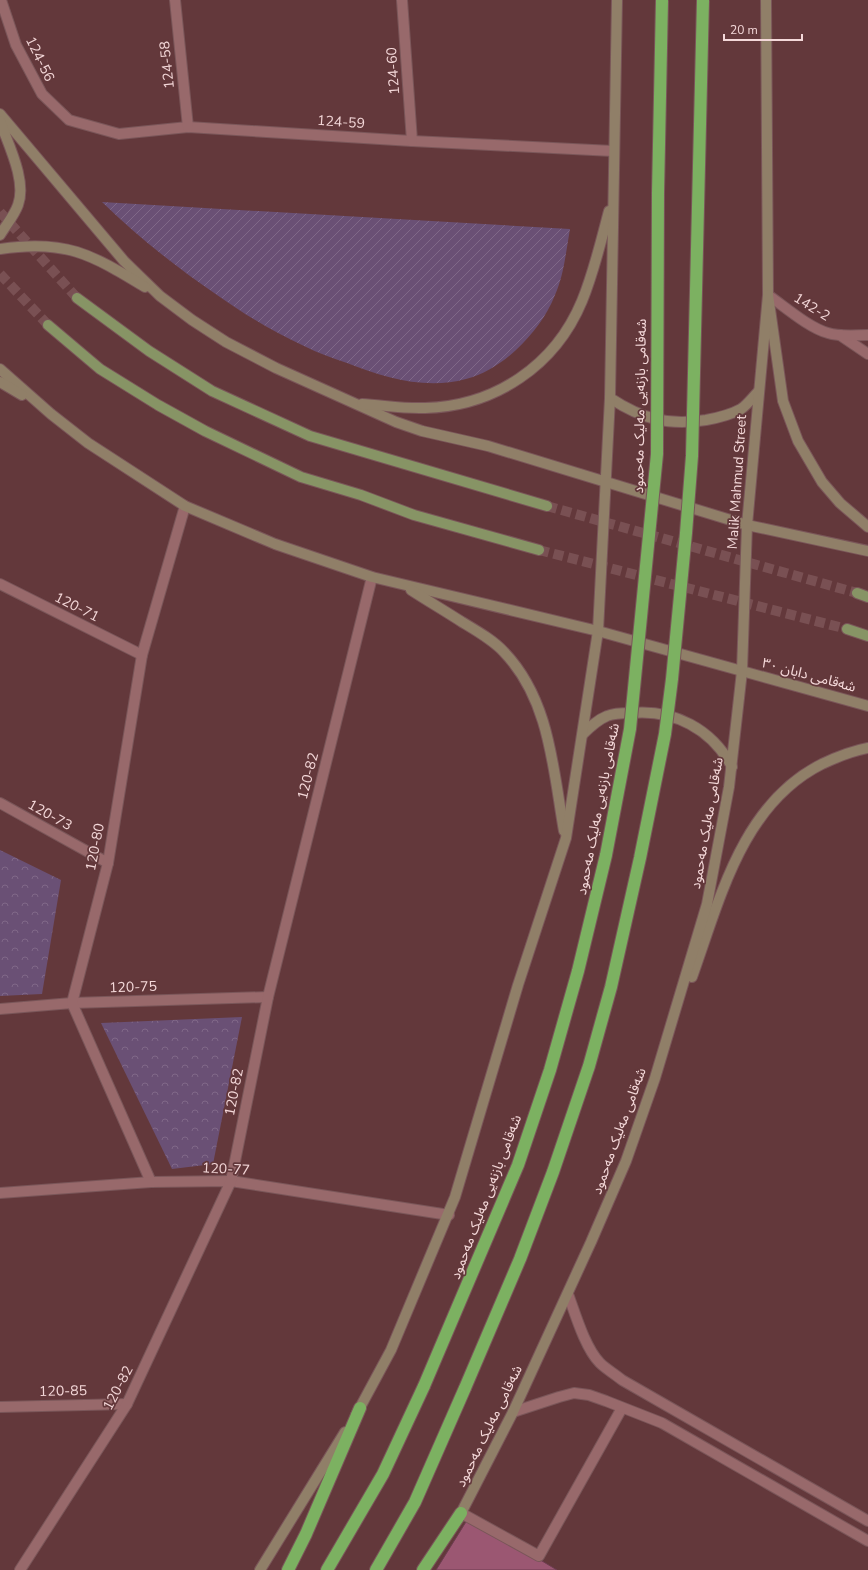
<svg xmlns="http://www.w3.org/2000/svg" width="868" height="1570" font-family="'Nunito Sans','Noto Sans Arabic',sans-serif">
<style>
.park{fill:url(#park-crowns)}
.garden{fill:url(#garden-furrows)}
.building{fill:#9b5772;stroke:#6c3d50}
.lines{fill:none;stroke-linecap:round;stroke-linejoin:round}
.primary-tunnel{stroke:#795053;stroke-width:10;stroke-dasharray:10 5;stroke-linecap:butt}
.lane-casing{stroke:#7a5659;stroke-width:12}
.street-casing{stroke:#7a5659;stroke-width:12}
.secondary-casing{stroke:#7a5659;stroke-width:12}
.primary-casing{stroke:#7a5659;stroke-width:12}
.highway-casing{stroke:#7a5659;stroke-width:14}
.lane{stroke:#98696b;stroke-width:10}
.street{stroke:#98696b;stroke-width:10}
.secondary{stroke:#907f68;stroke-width:10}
.primary{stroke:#879465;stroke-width:10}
.highway{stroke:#7cb161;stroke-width:12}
.highway-bridge-casing{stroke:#7a5659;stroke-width:14;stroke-linecap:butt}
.highway-bridge{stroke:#7cb161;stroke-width:12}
.labels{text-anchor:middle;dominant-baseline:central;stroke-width:3.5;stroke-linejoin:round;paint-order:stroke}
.street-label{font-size:14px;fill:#f4d8d9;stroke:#63383b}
</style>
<defs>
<pattern id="park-crowns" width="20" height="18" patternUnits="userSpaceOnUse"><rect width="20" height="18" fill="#6a5075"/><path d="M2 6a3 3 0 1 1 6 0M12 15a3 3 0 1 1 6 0" fill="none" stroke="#806888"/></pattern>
<pattern id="garden-furrows" width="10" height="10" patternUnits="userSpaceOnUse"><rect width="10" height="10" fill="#6a5075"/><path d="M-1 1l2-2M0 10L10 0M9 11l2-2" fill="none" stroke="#806888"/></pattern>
</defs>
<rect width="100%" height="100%" fill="#63383b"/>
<!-- park -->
<g class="park">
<path d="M0,850L61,880L42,994L0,996Z"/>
<path d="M242,1017L213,1164L172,1169L101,1023Z"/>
</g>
<!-- garden -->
<path class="garden" d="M102,202L570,229C566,251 564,275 555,295C547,316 532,335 516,350C502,363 485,374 466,379C426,390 385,378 347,363C332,358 318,353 304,346C273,332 244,314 217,295C176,267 138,237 102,202Z"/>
<!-- building -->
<path class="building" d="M469,1517L557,1570H436Z"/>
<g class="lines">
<!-- primary-tunnel -->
<g class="primary-tunnel">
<path d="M0,212L77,298"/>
<path d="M0,274L48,325"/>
<path d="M547,506L857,593"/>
<path d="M539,550L847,629"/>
</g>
<defs>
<g id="lane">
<path d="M840,335L868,354"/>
<path d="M461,1513L539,1556L622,1408"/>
</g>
<g id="street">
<path d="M1,0L16,45L42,94L69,120L119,134L188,127L412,141L613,151"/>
<path d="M175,0L188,127"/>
<path d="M402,0L412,141"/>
<path d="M768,295C784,306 809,328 828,333C841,337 855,335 868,335"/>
<path d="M0,584L142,655"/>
<path d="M0,803L108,863"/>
<path d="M0,1009L72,1003L268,997"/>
<path d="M151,1182L72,1003L108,863L142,655L185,506"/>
<path d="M0,1193L151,1182L231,1181L449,1215"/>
<path d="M568,1294C575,1313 585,1348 600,1363C606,1369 615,1374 622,1380L868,1521"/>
<path d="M0,1407L127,1404"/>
<path d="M513,1412L559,1397L574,1393L589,1395L606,1401L662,1423L868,1541"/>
<path d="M20,1570L127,1404L231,1181L268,997L372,577"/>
</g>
<g id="secondary">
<path d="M766,0L768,295L783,401L798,441L822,482L840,503L868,527"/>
<path d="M0,114L124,261L160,296L192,320L226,342L276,368L396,422L422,431L488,446L747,525L868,551"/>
<path d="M0,121C8,144 27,181 18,205C14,216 6,225 0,235"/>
<path d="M0,249C65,239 91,254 145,287"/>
<path d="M0,369L51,414L88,443L185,506L275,544L372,577L598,631L868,706"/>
<path d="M0,382L22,395"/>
<path d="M610,398C642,419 668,426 706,420C717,418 730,415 741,409C747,405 753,397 758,392"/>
<path d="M362,404C382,405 404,409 425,408C495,406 555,366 582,301C594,272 601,241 609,211"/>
<path d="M411,590C428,601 445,611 462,622C477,631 493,640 504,652C550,700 553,769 564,831"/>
<path d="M583,734C590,727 597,720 607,716C614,713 624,713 631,713C674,709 712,729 732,767"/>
<path d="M692,977C720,899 742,804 822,764C837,757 852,751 868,748"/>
<path d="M356,1415L391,1350L455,1197L518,985L566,838L598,631L610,398L617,0"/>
<path d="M458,1519L513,1412L591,1242L626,1161L655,1078L707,904L729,787L739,698L742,671L747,525L768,295"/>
<path d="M260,1570L345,1432"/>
</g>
<g id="primary">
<path d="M77,298L149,351L212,391L310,436L547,506"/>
<path d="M48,325L100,369L158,405L205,431L301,477L361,495L414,515L539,550"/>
<path d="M857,593L868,597"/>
<path d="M847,629L868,636"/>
</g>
<g id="highway">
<path d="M288,1570L306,1534L360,1408"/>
<path d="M327,1570L383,1474L424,1386"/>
<path d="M376,1570L415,1502L465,1388"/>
<path d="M423,1570L461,1513"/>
</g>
</defs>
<!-- lane casing -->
<use href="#lane" class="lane-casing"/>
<!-- street casing -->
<use href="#street" class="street-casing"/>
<!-- secondary casing -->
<use href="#secondary" class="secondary-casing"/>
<!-- primary casing -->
<use href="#primary" class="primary-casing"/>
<!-- highway casing -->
<use href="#highway" class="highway-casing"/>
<!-- lane -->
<use href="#lane" class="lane"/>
<!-- street -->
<use href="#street" class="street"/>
<!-- secondary -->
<use href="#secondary" class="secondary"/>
<!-- primary -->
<use href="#primary" class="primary"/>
<!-- highway -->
<use href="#highway" class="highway"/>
<defs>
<g id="highway-bridge">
<path d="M424,1386L518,1165L550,1070L578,971L606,855L630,729L657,454L658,193L662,0"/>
<path d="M465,1388L520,1259L553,1172L589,1066L611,987L640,858L665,734L672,679L686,533L692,456L703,0"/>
</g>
</defs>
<!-- highway-bridge casing -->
<use href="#highway-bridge" class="highway-bridge-casing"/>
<!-- highway-bridge -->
<use href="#highway-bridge" class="highway-bridge"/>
</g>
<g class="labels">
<!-- street labels -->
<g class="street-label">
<text transform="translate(40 59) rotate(64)">124-56</text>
<text transform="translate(167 65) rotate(-96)">124-58</text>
<text transform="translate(393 71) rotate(-94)">124-60</text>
<text transform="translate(341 122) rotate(4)">124-59</text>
<text transform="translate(812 307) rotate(32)">142-2</text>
<text transform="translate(640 406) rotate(-89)">شەقامی بازنەیی مەلیک مەحمود</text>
<text transform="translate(737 482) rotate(-86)">Malik Mahmud Street</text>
<text transform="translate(77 607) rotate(27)">120-71</text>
<text transform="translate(809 675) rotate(15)">شەقامی دابان ٣٠</text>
<text transform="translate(308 776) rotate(-76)">120-82</text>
<text transform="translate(598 809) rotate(-79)">شەقامی بازنەیی مەلیک مەحمود</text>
<text transform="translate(50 815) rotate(29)">120-73</text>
<text transform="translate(707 823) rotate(-80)">شەقامی مەلیک مەحمود</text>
<text transform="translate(95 847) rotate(-79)">120-80</text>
<text transform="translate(133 987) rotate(-2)">120-75</text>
<text transform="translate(234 1092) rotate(-79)">120-82</text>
<text transform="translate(619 1131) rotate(-70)">شەقامی مەلیک مەحمود</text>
<text transform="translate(226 1169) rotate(3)">120-77</text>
<text transform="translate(486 1197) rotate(-69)">شەقامی بازنەیی مەلیک مەحمود</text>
<text transform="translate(118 1388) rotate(-62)">120-82</text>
<text transform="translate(63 1391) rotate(-1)">120-85</text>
<text transform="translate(489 1426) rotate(-64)">شەقامی مەلیک مەحمود</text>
</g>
</g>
<!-- scale -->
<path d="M724 34v6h78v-6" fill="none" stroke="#f4d8d9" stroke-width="2"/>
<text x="730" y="34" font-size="12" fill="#f4d8d9" stroke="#63383b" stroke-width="3" paint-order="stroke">20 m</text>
</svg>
